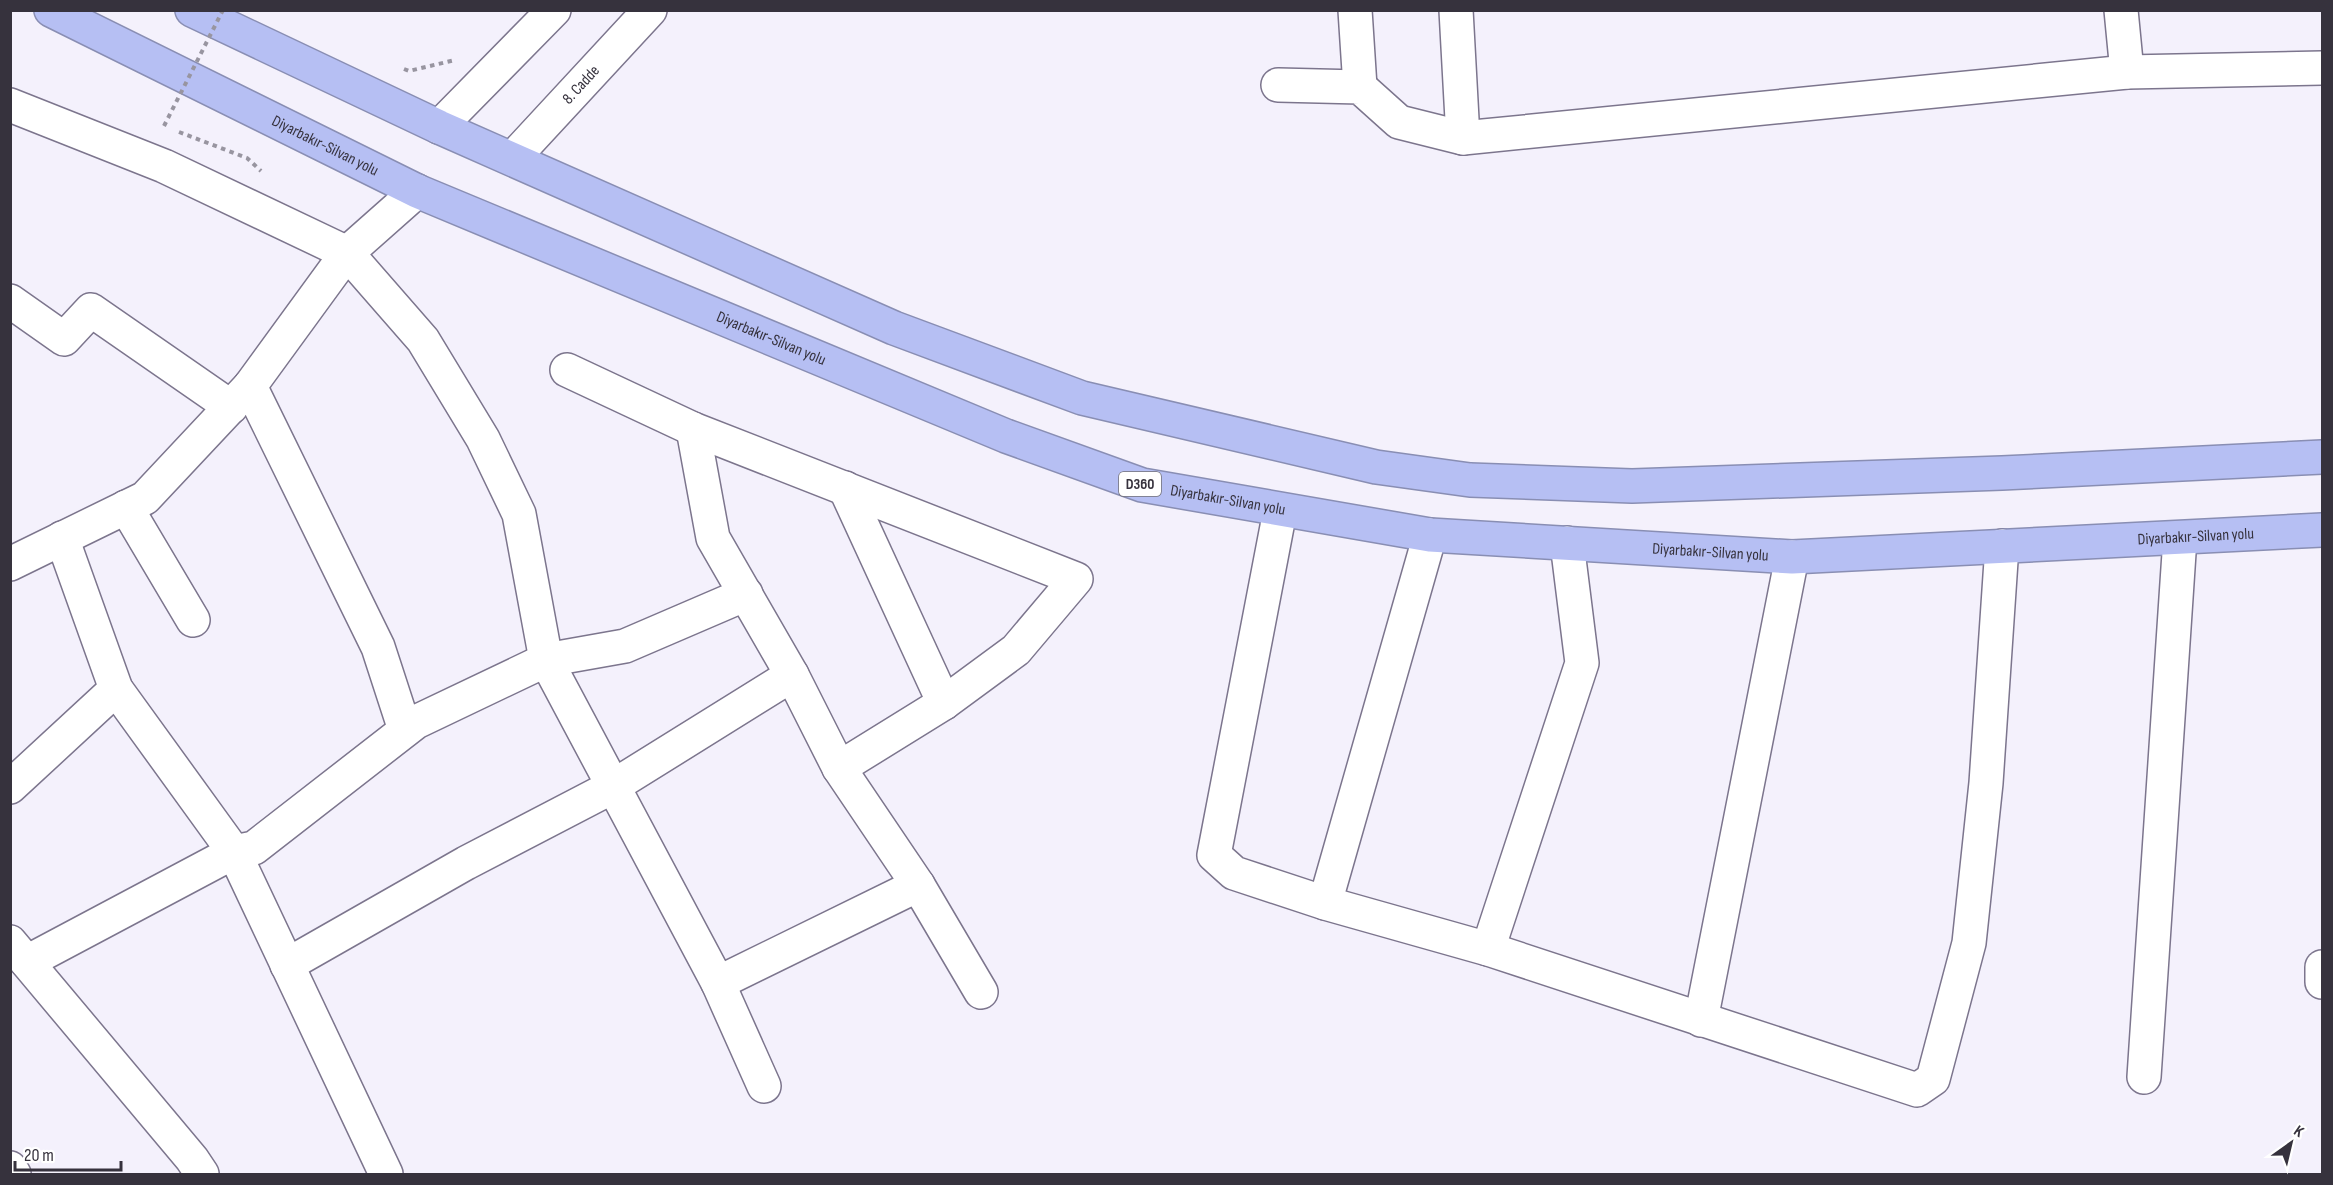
<svg xmlns="http://www.w3.org/2000/svg" width="2333" height="1185" font-family="'Sofia Sans Condensed',sans-serif">
<style>
.lines{fill:none;stroke-linecap:round;stroke-linejoin:round}
.minor-casing{stroke:#7c758d;stroke-width:36}
.highway-casing{stroke:#898eb3;stroke-width:36}
.path{stroke:#9895a0;stroke-width:4;stroke-dasharray:4.5 4.5;stroke-linecap:butt}
.minor{stroke:#fff;stroke-width:33}
.highway{stroke:#b6bff3;stroke-width:33}
.path-bridge{stroke:#9895a0;stroke-width:4;stroke-dasharray:4.5 4.5;stroke-linecap:butt}
.labels{text-anchor:middle;dominant-baseline:central;stroke-width:5;stroke-linejoin:round;paint-order:stroke}
.shield{fill:#fff;stroke:#727077;stroke-width:1.5}
.shield-label{font-size:15px;font-weight:bold;fill:#36323d}
.street-label{font-size:16px;fill:#36323d;stroke:#fff}
</style>
<rect width="100%" height="100%" fill="#f4f1fc"/>
<g class="lines">
<defs>
<g id="minor">
<path d="M1355,10L1360,87"/>
<path d="M1456,10L1463,138"/>
<path d="M2121,10L2127,72"/>
<path d="M1278,85L1360,87L1399,122L1463,138L2127,72L2322,68"/>
<path d="M10,105L164,166L347,253L423,340L483,439L519,514L546,660L718,983L764,1086"/>
<path d="M439,127L554,10"/>
<path id="s1" d="M513,158L650,10"/>
<path d="M10,301L64,339L91,310L231,407"/>
<path d="M567,370L693,429L1076,579L1016,650L944,703L839,768"/>
<path d="M250,386L378,647L405,730"/>
<path d="M693,429L713,538L792,675L839,768L918,885L981,992"/>
<path d="M845,488L944,703"/>
<path d="M126,507L193,620"/>
<path d="M1280,511L1214,855L1234,873L1325,903L1488,949L1917,1090L1933,1079L1969,943L1986,783L2002,546"/>
<path d="M62,538L116,689L234,852L254,848L416,722L546,660L625,646L746,594"/>
<path d="M10,564L145,498L250,386L347,253L417,191"/>
<path d="M10,787L116,689"/>
<path d="M1325,903L1430,535"/>
<path d="M10,942L192,1159L202,1174"/>
<path d="M1488,949L1582,663L1567,543"/>
<path d="M27,962L234,852L386,1174"/>
<path d="M287,965L466,863L612,787L792,675"/>
<path d="M2322,982V967"/>
<path d="M718,983L918,885"/>
<path d="M1701,1020L1792,557"/>
<path d="M2144,1077L2180,538"/>
<path d="M10,1168L14,1174"/>
</g>
<g id="highway">
<path id="s2" d="M51,10L417,191L1006,436L1142,485L1430,535L1792,557L2322,530"/>
<path d="M192,10L439,127L894,328L1082,398L1376,467L1470,480L1632,486L2002,473L2322,457"/>
</g>
</defs>
<!-- minor casing -->
<use href="#minor" class="minor-casing"/>
<!-- highway casing -->
<use href="#highway" class="highway-casing"/>
<!-- path -->
<g class="path">
<path d="M404,69L409,71L455,60"/>
<path d="M179,132L247,158L261,171"/>
</g>
<!-- minor -->
<use href="#minor" class="minor"/>
<!-- highway -->
<use href="#highway" class="highway"/>
<!-- path-bridge -->
<path class="path-bridge" d="M164,126L223,10"/>
</g>
<g class="labels">
<!-- shield labels -->
<rect class="shield" x="1119" y="472" width="42" height="24" rx="4.5"/>
<g class="shield-label">
<text x="1140" y="484">D360</text>
</g>
<!-- street labels -->
<g class="street-label">
<text stroke="none"><textPath href="#s1" startOffset="100">8. Cadde</textPath></text>
<text stroke="none"><textPath href="#s2" startOffset="306">Diyarbakır-Silvan yolu</textPath></text>
<text stroke="none"><textPath href="#s2" startOffset="792">Diyarbakır-Silvan yolu</textPath></text>
<text stroke="none"><textPath href="#s2" startOffset="1278">Diyarbakır-Silvan yolu</textPath></text>
<text stroke="none"><textPath href="#s2" startOffset="2250">Diyarbakır-Silvan yolu</textPath></text>
<text stroke="none"><textPath href="#s2" startOffset="1764">Diyarbakır-Silvan yolu</textPath></text>
</g>
</g>
<!-- border -->
<rect width="2333" height="1185" fill="none" stroke="#36323d" stroke-width="24"/>
<!-- north arrow -->
<g transform="translate(2291 1143) rotate(34)" stroke="#ffffff" stroke-width="4.5" paint-order="stroke">
<path d="M0-4.5L10 22L0 15L-10 22Z" fill="#36323d"/>
<text y="-9" font-size="16" font-weight="bold" text-anchor="middle" fill="#36323d">K</text>
</g>
<!-- scale -->
<path d="M15 1161v9h106v-9" fill="none" stroke="#36323d" stroke-width="3"/>
<text x="24" y="1161" font-size="18" fill="#36323d" stroke="#ffffff" stroke-width="4.5" paint-order="stroke">20 m</text>
</svg>
